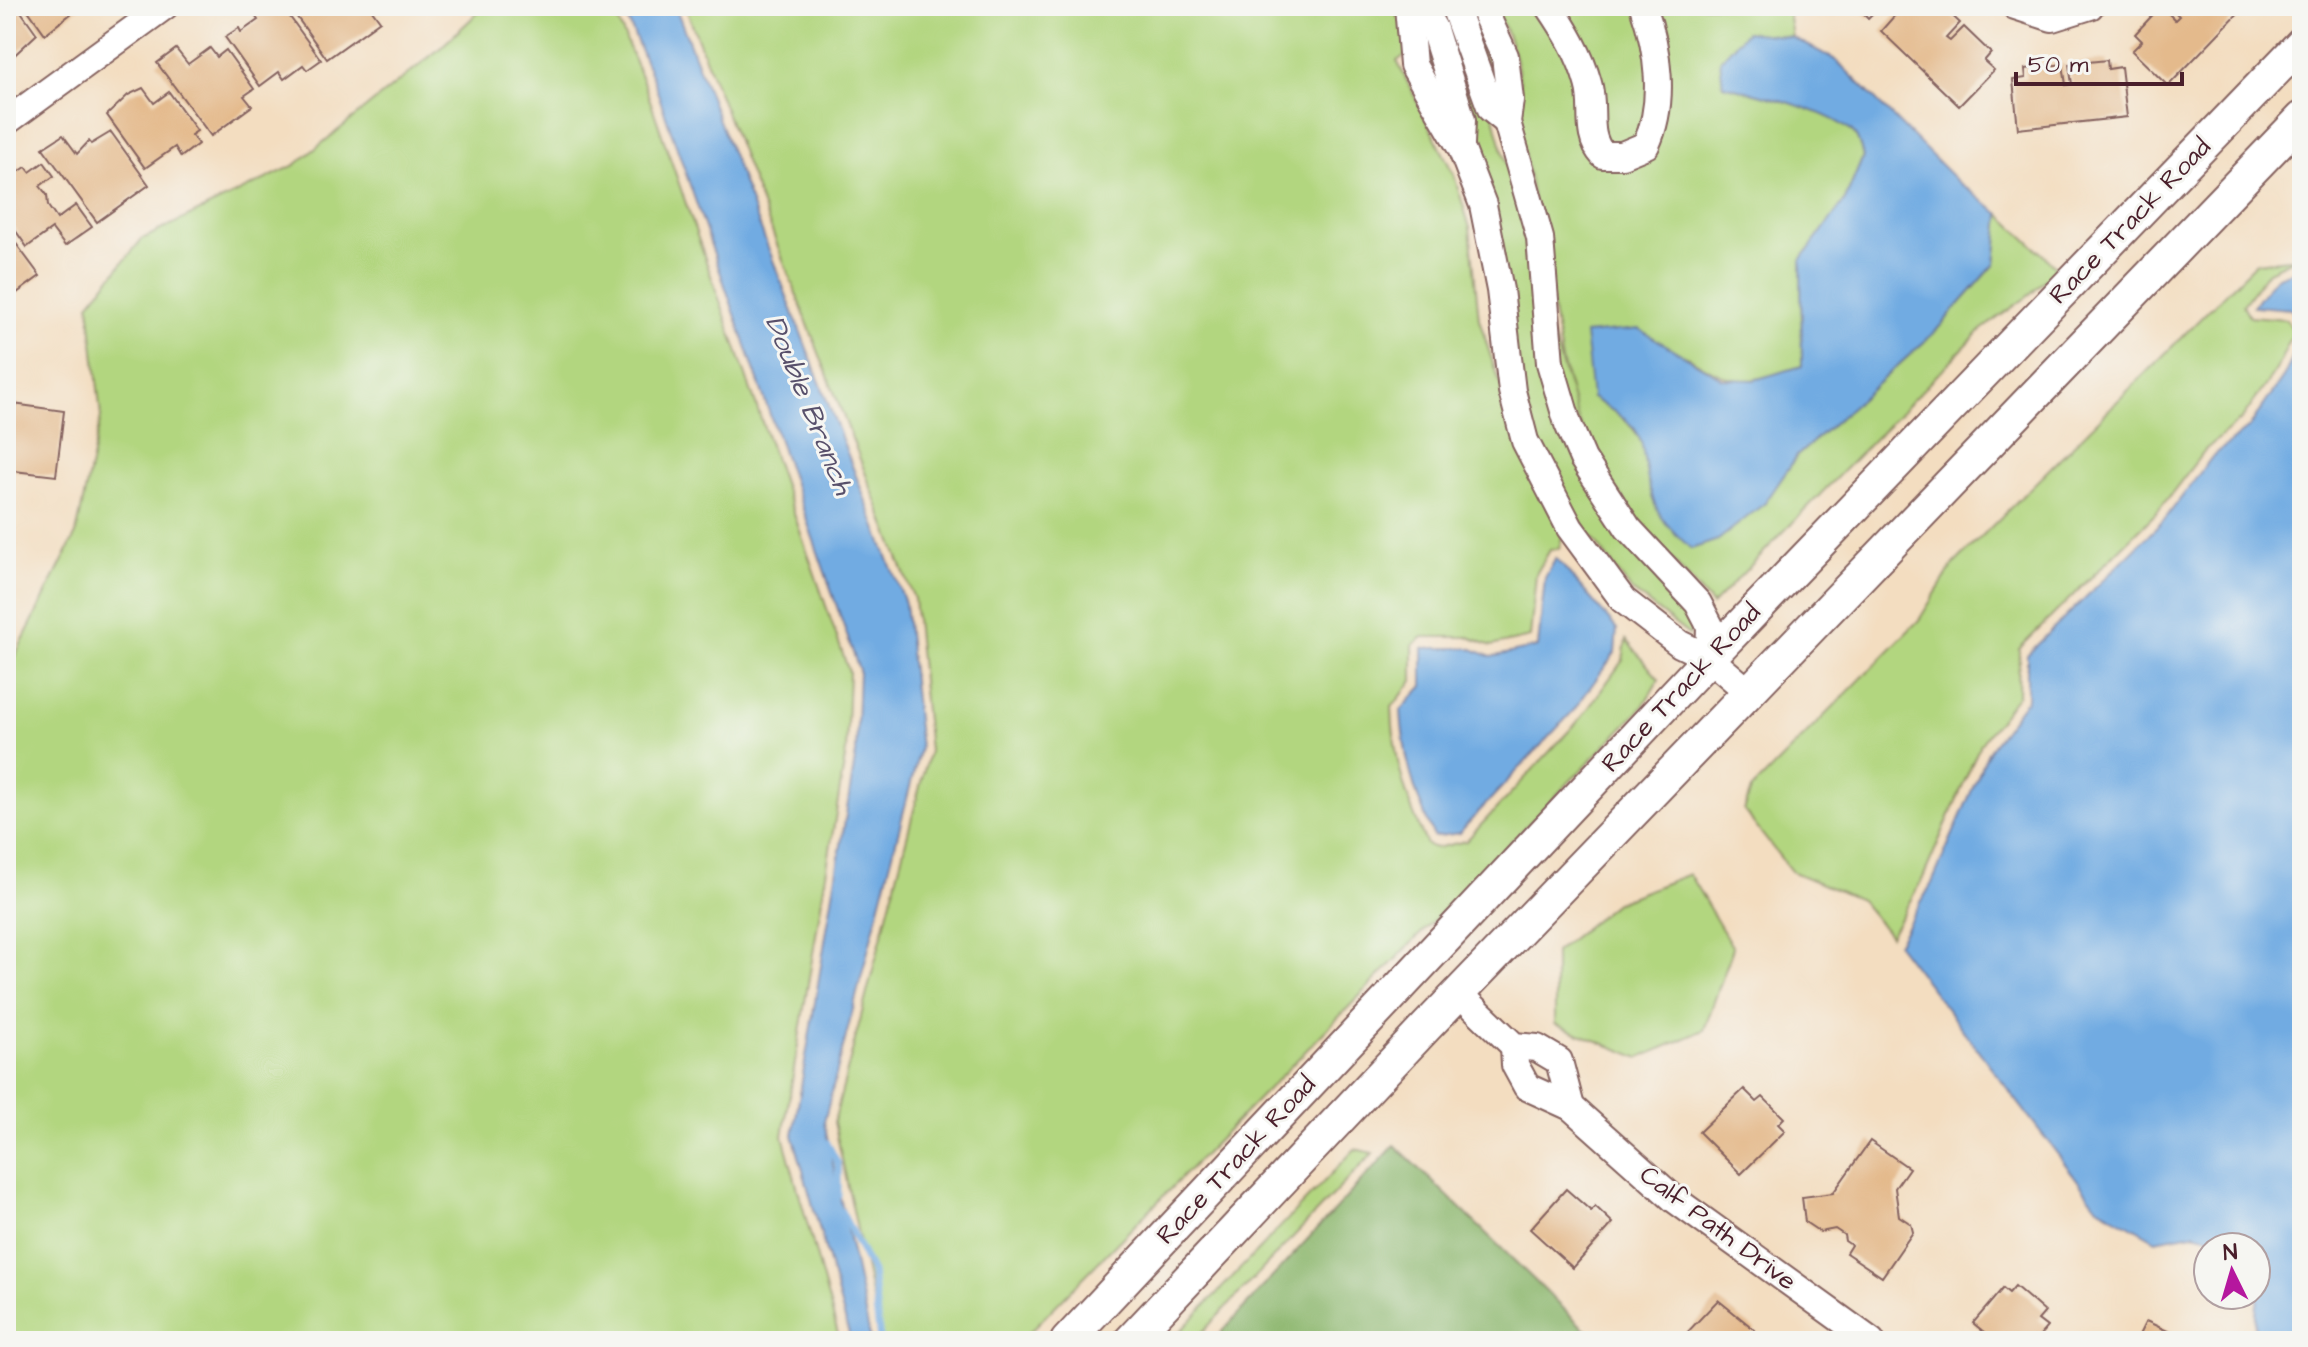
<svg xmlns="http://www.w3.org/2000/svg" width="2308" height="1347" font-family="'Architects Daughter',sans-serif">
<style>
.green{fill:#b2d67f;stroke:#7e7a55;stroke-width:2}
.forest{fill:#8db76e;stroke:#6c6b4c;stroke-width:2}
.water{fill:#71abe2;stroke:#5e6586;stroke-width:2}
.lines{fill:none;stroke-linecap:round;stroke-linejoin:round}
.stream{stroke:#71abe2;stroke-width:7}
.building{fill:#e4ba8c}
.minor-casing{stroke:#85625f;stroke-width:30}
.major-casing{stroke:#85625f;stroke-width:36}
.minor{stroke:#fff;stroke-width:26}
.major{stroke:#fff;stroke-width:32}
.labels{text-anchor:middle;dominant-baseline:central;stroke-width:6;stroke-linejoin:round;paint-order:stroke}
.street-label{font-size:26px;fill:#4a1f2b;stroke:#f6f6f2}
.water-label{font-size:28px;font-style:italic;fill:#58506b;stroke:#f6f6f2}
</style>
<rect width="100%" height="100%" fill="#f6f6f2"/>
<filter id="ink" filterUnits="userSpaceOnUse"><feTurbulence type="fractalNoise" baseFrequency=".0125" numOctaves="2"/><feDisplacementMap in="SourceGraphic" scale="16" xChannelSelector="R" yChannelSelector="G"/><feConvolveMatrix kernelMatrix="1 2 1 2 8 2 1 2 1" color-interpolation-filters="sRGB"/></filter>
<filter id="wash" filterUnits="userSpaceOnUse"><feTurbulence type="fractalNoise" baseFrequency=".006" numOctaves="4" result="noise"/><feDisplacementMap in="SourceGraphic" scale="32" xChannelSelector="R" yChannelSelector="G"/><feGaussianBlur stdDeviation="1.8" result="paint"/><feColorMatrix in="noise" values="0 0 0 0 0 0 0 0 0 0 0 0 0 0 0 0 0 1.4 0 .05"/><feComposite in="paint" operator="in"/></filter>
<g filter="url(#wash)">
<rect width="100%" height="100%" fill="#f3ddc0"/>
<!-- green -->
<g class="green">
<path d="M485,6H612L645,86L849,672L846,752L783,1136L840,1341H6V658L15,656L76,534L101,417L89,304L142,239L295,165L438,50Z"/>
<path d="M685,6H1480L1495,60L1498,94L1476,30L1497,129L1528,241L1533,279L1619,536L1689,612L1696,625L1689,635L1631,590L1580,521L1535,437L1443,99L1416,48L1397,61L1454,175L1470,228L1479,319L1496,373L1562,537L1559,548L1550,550L1536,574L1530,637L1491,646L1469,637H1423L1413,645V681L1392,707C1393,758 1406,800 1427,845L1436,848L1466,841L1582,717L1623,660L1626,640L1659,679L1642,708L1021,1341H881L834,1122L929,751L914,599Z"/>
<path d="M1495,6H1787L1792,37L1746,32L1723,85C1755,93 1831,110 1854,134C1859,139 1861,150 1863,157L1845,200L1801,260L1802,366C1745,383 1739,390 1687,356L1592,398C1647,430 1643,440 1653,500L1765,503L1797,456L1934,333L1995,264L2000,214L2057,268L2031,294L1981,330L1712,605L1637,520L1593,453L1578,419L1562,361L1519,124L1523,120L1519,116C1525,74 1512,44 1495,6Z"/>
<path d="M2296,258L2268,271L2243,305L2249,316L2286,319L2294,331L2276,370L2242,419L2205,450L2158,511L2019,649L2018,695L1980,745L1923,878L1890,936L1860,900L1791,871L1744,811L1751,790L1919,620L1953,565L2256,263Z"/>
<path d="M1689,874L1733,948L1704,1030L1640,1058L1555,1024V952L1617,902Z"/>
<path d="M1355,1149L1373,1153L1194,1341H1171Z"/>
</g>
<!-- forest -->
<path class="forest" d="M1395,1145L1597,1341H1213Z"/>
<!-- water -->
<g class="water">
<path d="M622,6H675L905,603L920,748L824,1122L871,1341H851L793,1135L856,754L859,670L654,82Z"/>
<path d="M1746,32L1792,37L1836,60L1957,181L2000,214L1995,264L1934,333L1797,456L1765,503L1718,540L1691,549C1676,534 1659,520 1653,499C1633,437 1660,437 1592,398L1585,334L1639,329L1723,379L1754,380L1802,366L1801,260L1845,200L1863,157C1861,150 1859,139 1854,134C1831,110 1755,93 1723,85L1720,60Z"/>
<path d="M2302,268V324L2291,309L2253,306L2275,278Z"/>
<path d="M2302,338V1341H2253L2259,1287L2256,1247L2193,1233L2156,1240L2098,1207L1897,944L1932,883L1989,750L2027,699V655L2165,519L2212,457L2249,427L2284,376Z"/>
<path d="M1556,558L1617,629L1615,653L1574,710L1459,833L1434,837C1415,795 1403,756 1401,710L1423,686V648H1470L1491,657L1538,647L1545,578Z"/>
</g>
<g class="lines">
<!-- stream -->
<g class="stream">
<path d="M827,1143L838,1164V1195"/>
<path d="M841,1211L872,1272L880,1341"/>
</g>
</g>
<g id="blocks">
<!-- building -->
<g class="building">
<path d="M6,6H17L37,34L6,63Z"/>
<path d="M25,6H81L45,34Z"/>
<path d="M248,6H282L321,60L307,70L303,65L284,79L279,72L260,86L225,37L239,28L241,32L258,20Z"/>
<path d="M289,6H369L380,21L327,59Z"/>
<path d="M1857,6H1880L1868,18Z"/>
<path d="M1903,6H1942L1960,23L1946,38L1950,41L1964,27L1991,53L1984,61L1994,70L1959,106L1881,31Z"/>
<path d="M2161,6L2175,20L2179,16L2169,6H2245L2168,86L2132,51L2142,41L2135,34Z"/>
<path d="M210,48L217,57L226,50L254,89L244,96L252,106L211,136L157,63L176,49L188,64Z"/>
<path d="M2107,60L2108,69L2121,67L2127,117L2018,129L2013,80L2026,78L2025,69L2063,64L2066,85L2072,84L2069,64Z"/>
<path d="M143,88L154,103L169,92L197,131L191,135L198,144L181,157L175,147L145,168L107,115L128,95Z"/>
<path d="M111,132L149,185L97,222L43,148L63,135L77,154L89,141L91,144Z"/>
<path d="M44,162L54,176L40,186L47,195L48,206L57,219L76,205L92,227L65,246L52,229L27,247L6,217V173L16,166L20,171L26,167L30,172Z"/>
<path d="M6,230L40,276L6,301Z"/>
<path d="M6,403L64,411L56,476L6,470Z"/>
<path d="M1744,1089L1757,1102L1763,1097L1784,1118L1778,1124L1785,1131L1741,1174L1699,1132Z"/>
<path d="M1870,1141L1909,1168L1895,1188L1899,1216L1911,1224L1913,1232L1882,1277L1846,1253L1851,1245L1845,1241L1844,1235L1835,1229L1820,1232L1805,1222L1802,1197L1833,1193Z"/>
<path d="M1566,1189L1591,1211L1595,1206L1613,1223L1573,1268L1530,1229Z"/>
<path d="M2015,1286L2045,1312L2038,1320L2047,1327L2035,1341H1995L1973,1323L2003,1288L2009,1293Z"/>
<path d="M1718,1300L1755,1330L1752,1334L1759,1341L1681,1339Z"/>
<path d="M2146,1321L2185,1339L2183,1341H2136Z"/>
</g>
</g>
</g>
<g filter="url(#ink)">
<use href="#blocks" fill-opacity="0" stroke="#85625f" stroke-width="2"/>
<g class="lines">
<defs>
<g id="minor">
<path d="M1408,6L1413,65L1461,148L1483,205L1500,290L1512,391L1525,441L1570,528L1623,600L1680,644L1709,658L1750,693"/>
<path d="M1421,6L1434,29L1462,120L1461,144"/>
<path d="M1454,6L1491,109L1507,122"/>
<path d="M1482,6L1505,56L1510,100L1507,122L1540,238L1550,363L1568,424L1583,459L1628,528L1698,603L1710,626L1709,658"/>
<path d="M1549,6C1566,31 1580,54 1588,83C1596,108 1584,134 1603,155H1622L1646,145C1666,102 1658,49 1643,6"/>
<path d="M2015,6L2052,18L2090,6"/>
<path d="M6,122L165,6"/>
<path d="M1460,994L1514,1046L1537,1048L1559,1061L1571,1107"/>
<path d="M1514,1046L1515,1065L1527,1087L1571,1107L1674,1199L1871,1341"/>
</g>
<g id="major">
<path d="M1067,1341L1709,658L2302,43"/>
<path d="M1130,1341L1427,1026L2302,118"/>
</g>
</defs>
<!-- minor casing -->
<use href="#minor" class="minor-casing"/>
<!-- major casing -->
<use href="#major" class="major-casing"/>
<!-- minor -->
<use href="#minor" class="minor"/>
<!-- major -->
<use href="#major" class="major"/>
</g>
</g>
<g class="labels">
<!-- street labels -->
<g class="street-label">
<text transform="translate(2130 221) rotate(-46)">Race Track Road</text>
<text transform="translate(1681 688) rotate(-47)">Race Track Road</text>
<text transform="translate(1236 1160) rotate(-47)">Race Track Road</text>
<text transform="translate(1718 1228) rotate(37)">Calf Path Drive</text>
</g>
<!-- water labels -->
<g class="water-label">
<text transform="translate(809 405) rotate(68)">Double Branch</text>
</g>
</g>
<!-- margin -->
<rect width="2308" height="1347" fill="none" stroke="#f6f6f2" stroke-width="32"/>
<!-- north arrow -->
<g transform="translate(2232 1271) rotate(355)"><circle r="38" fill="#f6f6f2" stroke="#b1a0a2" stroke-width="2"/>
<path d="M0-6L14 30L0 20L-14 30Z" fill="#b5179e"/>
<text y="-12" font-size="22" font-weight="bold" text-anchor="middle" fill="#4a1f2b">N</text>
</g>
<!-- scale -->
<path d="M2016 72v12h166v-12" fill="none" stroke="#4a1f2b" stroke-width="4"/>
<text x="2028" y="72" font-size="24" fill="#4a1f2b" stroke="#f6f6f2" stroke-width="6" paint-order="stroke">50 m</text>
</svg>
